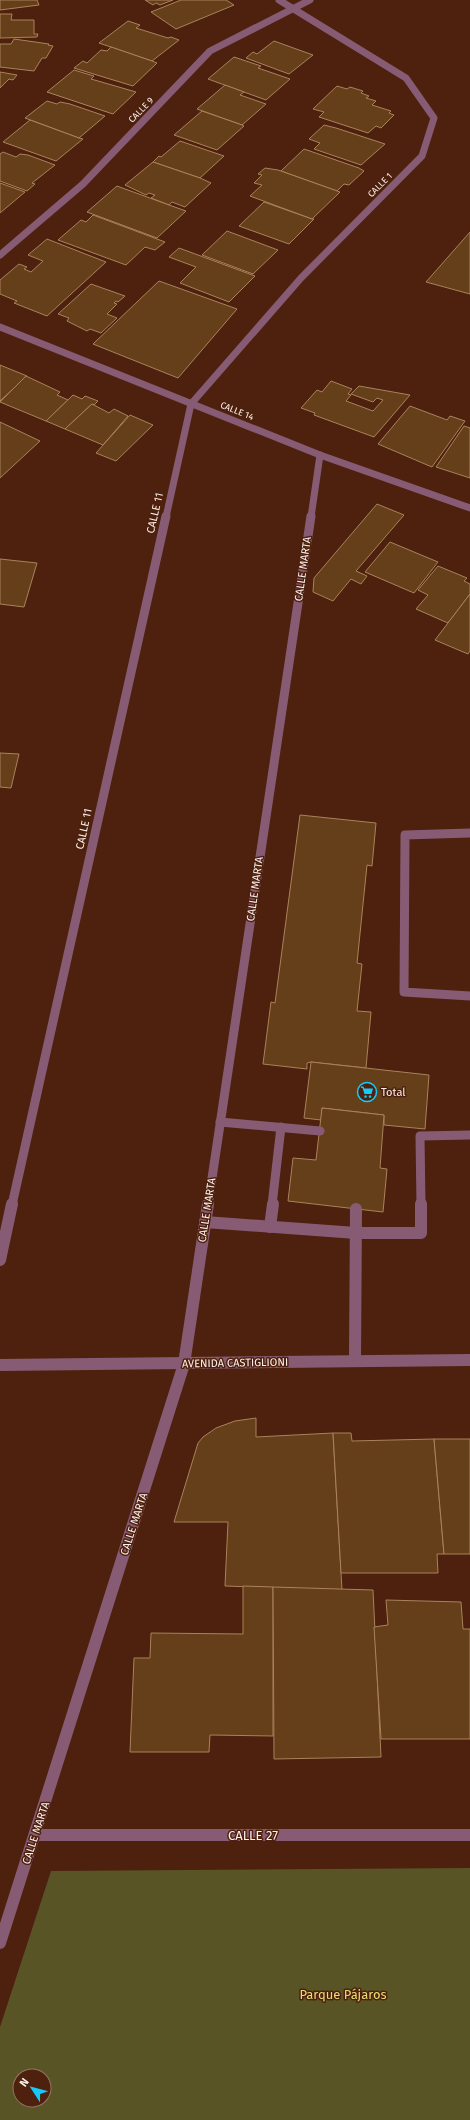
<svg xmlns="http://www.w3.org/2000/svg" width="470" height="2120" font-family="'Fira Sans',sans-serif">
<style>
.green{fill:#595426;fill-rule:evenodd}
.building{fill:#643f1a;stroke:#aa825c}
.lines{fill:none;stroke-linecap:round;stroke-linejoin:round}
.service-far1{stroke:#885b75;stroke-width:9}
.service{stroke:#885b75;stroke-width:12}
.minor-far2{stroke:#885b75;stroke-width:7}
.minor-far1{stroke:#885b75;stroke-width:9}
.minor{stroke:#885b75;stroke-width:12}
.labels{text-anchor:middle;dominant-baseline:central;stroke-width:3;stroke-linejoin:round;paint-order:stroke}
.far-street-label{font-size:9px;fill:#fdf1ec;stroke:#4d210d}
.street-label{font-size:11px;fill:#fdf1ec;stroke:#4d210d}
.poi-label{font-size:11px;fill:#fdf1ec;stroke:#4d210d;text-anchor:start}
.near-street-label{font-size:13px;fill:#fdf1ec;stroke:#4d210d}
.near-park-label{font-size:13px;fill:#e6dd75;stroke:#4d210d}
</style>
<rect width="100%" height="100%" fill="#4d210d"/>
<!-- green -->
<path class="green" d="M470,1868V2120H0V2027L51,1871ZM20,2076H44V2100H20Z"/>
<!-- building -->
<g class="building">
<path d="M0,0H37L39,5L0,10Z"/>
<path d="M145,0H173L160,5L156,3L153,5Z"/>
<path d="M181,0H226L234,5L176,29L151,12Z"/>
<path d="M0,14H12L11,20H34V34H38L37,37L0,38Z"/>
<path d="M128,21L140,25L136,28L168,38L171,37L179,40L152,61L99,43Z"/>
<path d="M14,39L49,44L48,45L53,46L46,58H42L34,71L0,67V44H11Z"/>
<path d="M274,41L313,55L289,74L246,58L253,52L257,54Z"/>
<path d="M111,47L152,61L157,63L133,86L74,68L83,61L87,63L101,50L107,51Z"/>
<path d="M234,57L261,66L258,68L290,79L266,100L208,79Z"/>
<path d="M74,70L94,76L91,79L136,92L113,114L47,92Z"/>
<path d="M0,72L17,75L13,80L9,79L0,88Z"/>
<path d="M225,85L244,92L240,95L266,104L242,125L197,109Z"/>
<path d="M337,86L347,89L350,87L363,91L361,93L369,96L366,98L376,101L372,105L391,111L389,113L394,115L381,128L376,126L368,133L319,117L324,112L313,109Z"/>
<path d="M47,101L57,104L60,102L70,104L105,116L79,138L25,118Z"/>
<path d="M202,111L242,125L244,126L217,150L174,135Z"/>
<path d="M30,120L79,138L83,139L56,161L3,142Z"/>
<path d="M324,125L336,128L385,144L361,165L314,149L320,143L309,139Z"/>
<path d="M180,141L224,156L200,178L153,162L159,156L161,157Z"/>
<path d="M304,149L359,168L364,171L349,185L344,184L337,191L281,171Z"/>
<path d="M3,152L16,157L20,154L28,155L55,165L32,183L35,184L27,191L0,181V154Z"/>
<path d="M153,162L200,178L211,183L185,207L172,202L169,205L151,198L155,195L149,193L146,195L125,185Z"/>
<path d="M265,168L278,170L340,192L312,219L250,196L262,185L254,183L262,175L258,174Z"/>
<path d="M0,183L25,192L0,213Z"/>
<path d="M117,186L169,205L186,211L157,238L87,212Z"/>
<path d="M264,202L312,219H314L289,244L239,226Z"/>
<path d="M93,215L165,242L155,250L145,247L126,265L58,240L81,220L86,222Z"/>
<path d="M227,231L278,250L253,274L202,255Z"/>
<path d="M470,232V294L426,282Z"/>
<path d="M47,239L106,262L47,316L14,303L17,301L0,294V280L19,264L27,267L24,269L31,272L43,261L28,255Z"/>
<path d="M179,248L255,276L229,302L180,283L196,267L169,257Z"/>
<path d="M159,281L237,309L178,378L93,344Z"/>
<path d="M91,284L125,296L118,302L116,301L114,303L117,304L107,314L117,318L101,333L90,329L87,331L67,321L69,318L58,314Z"/>
<path d="M0,365L27,376L0,401Z"/>
<path d="M26,376L60,392L57,395L68,400L46,421L0,402Z"/>
<path d="M331,381L352,389L348,394L351,395L346,401L373,411L383,400L377,398L373,402L351,394L359,386L410,395L374,437L314,415L315,413L301,408L317,390L322,392Z"/>
<path d="M73,395L82,399L85,396L98,401L94,405L92,404L65,429L46,421Z"/>
<path d="M92,404L109,413L114,409L128,416L103,445L65,429Z"/>
<path d="M410,406L447,420L450,416L465,421L432,467L378,444Z"/>
<path d="M130,415L153,425L116,461L96,453Z"/>
<path d="M0,422L40,441L0,478Z"/>
<path d="M464,426L470,428V478L436,467Z"/>
<path d="M377,504L404,515L356,571L367,576L361,584L351,579L333,601L313,592L314,578Z"/>
<path d="M390,542L438,562L414,593L365,572Z"/>
<path d="M0,559L37,563L24,607L0,604Z"/>
<path d="M438,566L467,578L464,581L470,584V594L448,623L416,609L428,595L418,590Z"/>
<path d="M470,594V651L468,654L435,640Z"/>
<path d="M0,753L19,754L11,788L0,787Z"/>
<path d="M300,815L376,823L372,866L367,865L357,963L362,964L357,1011L371,1012L366,1068L311,1062L307,1063V1069L263,1064L271,1002L275,1003Z"/>
<path d="M311,1062L429,1075L425,1129L384,1125V1115L322,1108L321,1120L304,1118Z"/>
<path d="M322,1108L384,1115L380,1168L387,1169L383,1212L288,1201L293,1158L316,1160Z"/>
<path d="M256,1418V1437L333,1433L342,1590L225,1586L228,1522H174L198,1443L203,1437L216,1428L235,1421Z"/>
<path d="M333,1433H351L352,1441L434,1439L444,1554H437L438,1573H341Z"/>
<path d="M434,1439H470V1554H444Z"/>
<path d="M243,1586L273,1587V1736L210,1735L209,1752H130L134,1658H150L151,1633L243,1634Z"/>
<path d="M273,1587L373,1590L381,1757L274,1759Z"/>
<path d="M386,1600L461,1602L463,1629H470V1739H381L374,1627L388,1625Z"/>
</g>
<g class="lines">
<!-- service-far1 -->
<g class="service-far1">
<path d="M470,833L405,835L404,992L470,996"/>
<path d="M220,1122L320,1131"/>
<path d="M272,1205L281,1127"/>
<path d="M421,1205L420,1136L470,1135"/>
</g>
<!-- service -->
<g class="service">
<path d="M205,1222L356,1233H421V1204"/>
<path d="M270,1227L273,1204"/>
<path d="M355,1361L356,1209"/>
</g>
<!-- minor-far2 -->
<g class="minor-far2">
<path d="M0,255L83,184L210,51L310,0"/>
<path d="M0,327L320,455L470,508"/>
<path d="M166,517L191,404L301,278L422,156L434,118L406,78L279,0"/>
<path d="M311,517L320,455"/>
</g>
<!-- minor-far1 -->
<g class="minor-far1">
<path d="M12,1205L166,516"/>
<path d="M208,1205L311,516"/>
</g>
<!-- minor -->
<g class="minor">
<path d="M0,1260L12,1204"/>
<path d="M0,1365L470,1360"/>
<path d="M35,1835H470"/>
<path d="M0,1943L184,1364L208,1204"/>
</g>
</g>
<!-- icons -->
<defs>
<symbol id="supermarket-ring" viewBox="-11 -11 22 22"><circle r="9.5" fill="#4d210d" stroke="#14cafb" stroke-width="1.5"/><path d="M-6-5.5h2.5l.6 2H6L4.5 2H-2.5L-4.4-4H-6ZM-1.5 3.2a1.3 1.3 0 1 0 .1 0ZM3 3.2a1.3 1.3 0 1 0 .1 0Z" fill="#14cafb"/></symbol>
</defs>
<g fill-rule="evenodd">
<use href="#supermarket-ring" x="356" y="1081" width="22" height="22"/>
</g>
<g class="labels">
<!-- far-street labels -->
<g class="far-street-label">
<text transform="translate(141 110) rotate(-46)">CALLE 9</text>
<text transform="translate(380 185) rotate(-45)">CALLE 1</text>
<text transform="translate(237 411) rotate(22)">CALLE 14</text>
</g>
<!-- street labels -->
<g class="street-label">
<text transform="translate(155 513) rotate(-77)">CALLE 11</text>
<text transform="translate(303 569) rotate(-82)">CALLE MARTA</text>
<text transform="translate(84 829) rotate(-78)">CALLE 11</text>
<text transform="translate(255 889) rotate(-82)">CALLE MARTA</text>
<text transform="translate(207 1210) rotate(-81)">CALLE MARTA</text>
<text transform="translate(235 1363) rotate(-1)">AVENIDA CASTIGLIONI</text>
<text transform="translate(134 1524) rotate(-72)">CALLE MARTA</text>
<text transform="translate(36 1833) rotate(-72)">CALLE MARTA</text>
</g>
<!-- poi labels -->
<g class="poi-label">
<text x="381" y="1092">Total</text>
</g>
<!-- near-street labels -->
<g class="near-street-label">
<text x="253" y="1835">CALLE 27</text>
</g>
<!-- near-park labels -->
<g class="near-park-label">
<text x="343" y="1994">Parque Pájaros</text>
</g>
</g>
<!-- north arrow -->
<g transform="translate(32 2088) rotate(306)"><circle r="19" fill="#4d210d" stroke="#937466"/>
<path d="M0-3L7 15L0 10L-7 15Z" fill="#14cafb"/>
<text y="-6" font-size="11" font-weight="bold" text-anchor="middle" fill="#fdf1ec">N</text>
</g>
</svg>
